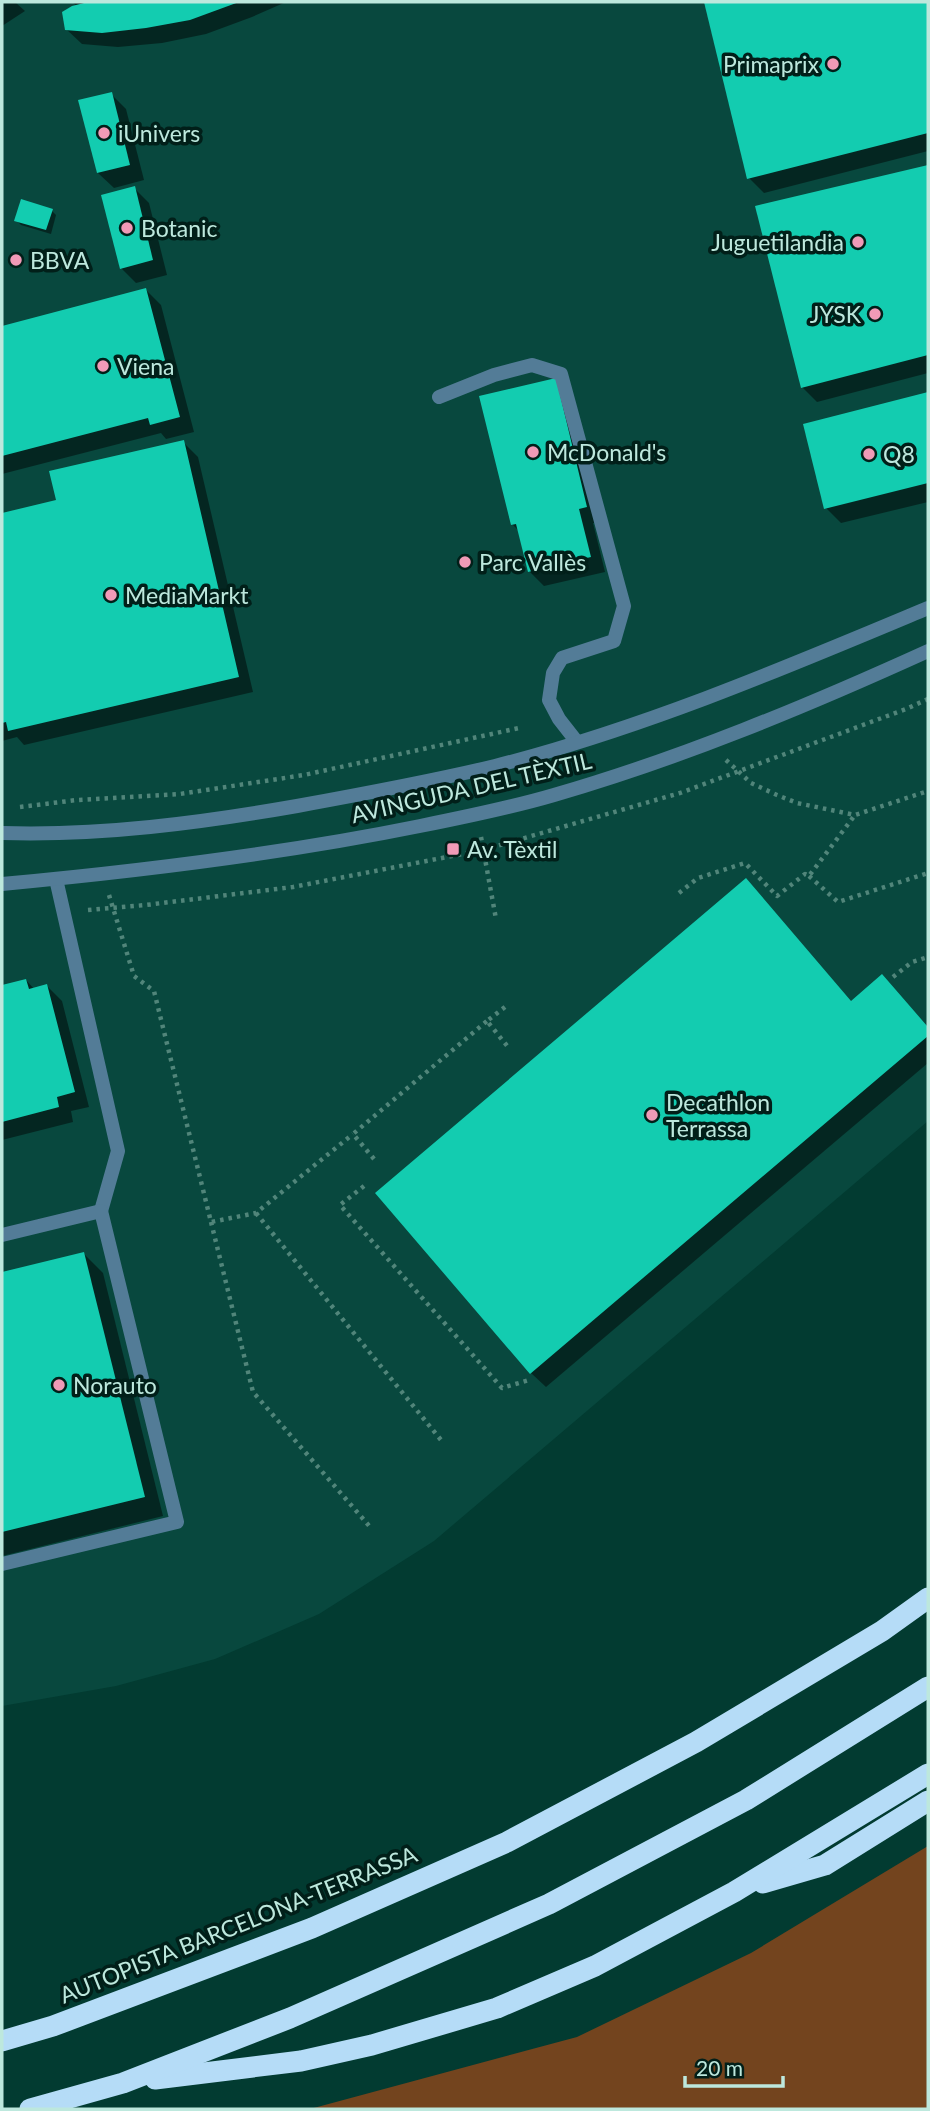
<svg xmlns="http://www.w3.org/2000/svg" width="930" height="2111" font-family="Lato,sans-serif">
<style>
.built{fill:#08483e}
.green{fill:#73441e}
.shadow{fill:#0007}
.building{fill:#13ccb0}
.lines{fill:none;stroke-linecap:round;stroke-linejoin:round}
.path{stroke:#51857a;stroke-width:4.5;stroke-dasharray:3.5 5;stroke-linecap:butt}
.service{stroke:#537c97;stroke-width:14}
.minor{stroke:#537c97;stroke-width:14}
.motorway{stroke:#b5dcf7;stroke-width:21}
.poi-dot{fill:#f09ab7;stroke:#011f19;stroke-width:2.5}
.labels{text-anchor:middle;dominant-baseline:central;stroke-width:7;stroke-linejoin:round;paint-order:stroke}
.poi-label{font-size:23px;fill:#bde8dd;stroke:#011f19;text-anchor:start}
.street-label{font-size:23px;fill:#bde8dd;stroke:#011f19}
</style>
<rect width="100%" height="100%" fill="#023b31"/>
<!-- built -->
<path class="built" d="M2,2H928V1121L434,1541L319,1614L215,1659L116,1686L2,1706Z"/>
<!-- green -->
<path class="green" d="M928,1846V2109H310L577,2037L751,1953Z"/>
<!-- shadow -->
<g class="shadow">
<path d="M2,2H15L25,11L2,26Z"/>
<path d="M72,2H286L252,17L206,34L162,43L118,47L82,44L66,29L77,6Z"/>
<path d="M706,2H928V151L764,193L749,178Z"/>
<path d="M111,94L126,109L144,180L114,188L98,173Z"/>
<path d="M928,167V373L817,402L802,387L757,207Z"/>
<path d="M134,188L149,203L167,275L136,283L121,268Z"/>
<path d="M52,211L56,215L51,234L21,225L16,220Z"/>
<path d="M146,290L161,305L194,432L166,439L161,433L2,474V328Z"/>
<path d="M555,380L601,522L593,523L605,572L544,586L529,571L520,532L512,524Z"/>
<path d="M928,394V502L841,523L826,508L805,425Z"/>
<path d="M183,442L198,457L253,692L24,745L17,737L2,741V515L58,502Z"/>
<path d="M882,976L928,1027V1063L546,1387L531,1373L852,1002Z"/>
<path d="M26,980L35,990L47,986L62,1001L89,1107L71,1111L73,1122L2,1140V987Z"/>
<path d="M84,1254L103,1273L163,1516L2,1556V1274Z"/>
</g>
<!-- building -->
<g class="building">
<path d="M88,2H239L190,20L146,28L102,33L65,30L62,12L72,6Z"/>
<path d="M704,2H928V133L747,179Z"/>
<path d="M112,92L130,165L97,173L78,100Z"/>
<path d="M928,165V355L801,388L755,206Z"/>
<path d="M135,186L153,260L120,269L101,195Z"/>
<path d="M21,199L53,209L46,230L14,221Z"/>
<path d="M146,288L180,417L150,425L148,418L2,456V326Z"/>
<path d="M556,378L587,507L579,509L591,557L528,572L516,524L511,525L479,396Z"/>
<path d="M928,392V483L824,509L803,424Z"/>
<path d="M184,440L239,677L8,731L6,722L2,723V513L56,500L49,471Z"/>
<path d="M746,878L851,1001L882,974L928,1027V1036L530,1374L375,1193Z"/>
<path d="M26,979L29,989L47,984L75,1092L57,1097L59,1107L2,1122V985Z"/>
<path d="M84,1252L145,1497L2,1532V1272Z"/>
</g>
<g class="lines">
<!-- path -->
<g class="path">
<path d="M726,760L751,783L777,795L797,803L855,815L928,791"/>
<path d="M20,807L77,800L180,794L304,775L519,728"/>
<path d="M481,837L496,919"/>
<path d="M809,876L838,902L928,873"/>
<path d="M679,893L698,878L745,863L777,896L805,874L809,876L855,815"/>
<path d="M109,895L134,976L154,991L211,1222L256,1213L353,1134"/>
<path d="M88,910L146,905L293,887L483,850L680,793L906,709L928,699"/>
<path d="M893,977L912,962L928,957"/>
<path d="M505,1007L487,1021L508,1047"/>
<path d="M374,1159L353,1134L487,1021"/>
<path d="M364,1186L340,1205L502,1388L529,1380"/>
<path d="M256,1213L441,1440"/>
<path d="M211,1222L253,1392L371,1528"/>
</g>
<!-- service -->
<g class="service">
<path d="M439,397L494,375L532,365L561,374L624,606L614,641L562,658L553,673L549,700L559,719L577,742"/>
<path d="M56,879L118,1151L101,1211"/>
<path d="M2,1235L101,1211L177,1522L2,1564"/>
</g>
<!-- minor -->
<g class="minor">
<path d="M2,833C101,836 200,823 297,806C363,794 429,782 495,766C644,728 787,667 928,608"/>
<path d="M2,884C142,871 282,854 420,826C465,817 510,808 554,795C682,758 807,706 928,651"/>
</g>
<!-- motorway -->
<g class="motorway">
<path d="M763,1883L825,1865L928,1801"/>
<path d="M2,2041L53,2026L312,1928L507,1842L696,1742L882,1631L928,1598"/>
<path d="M155,2079L301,2061L372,2045L497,2008L595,1966L734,1892L928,1774"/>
<path d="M30,2109L123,2083L290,2018L549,1904L746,1800L928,1687"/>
</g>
</g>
<!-- markers -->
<g class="poi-dot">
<circle cx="833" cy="64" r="7"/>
<circle cx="104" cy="133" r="7"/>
<circle cx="127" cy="228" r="7"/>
<circle cx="858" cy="242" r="7"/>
<circle cx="16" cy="260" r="7"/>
<circle cx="875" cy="314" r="7"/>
<circle cx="103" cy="366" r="7"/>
<circle cx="533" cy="452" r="7"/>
<circle cx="869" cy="454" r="7"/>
<circle cx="465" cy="562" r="7"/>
<circle cx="111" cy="595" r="7"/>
<rect x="446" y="842" width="14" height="14" rx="3.5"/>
<circle cx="652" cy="1115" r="7"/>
<circle cx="59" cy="1385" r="7"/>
</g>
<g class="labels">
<!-- poi labels -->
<g class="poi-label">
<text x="819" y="64" text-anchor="end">Primaprix</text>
<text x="118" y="133">iUnivers</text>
<text x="141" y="228">Botanic</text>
<text x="844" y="242" text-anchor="end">Juguetilandia</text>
<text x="30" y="260">BBVA</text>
<text x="861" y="314" text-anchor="end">JYSK</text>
<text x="117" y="366">Viena</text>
<text x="547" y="452">McDonald's</text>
<text x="883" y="454">Q8</text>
<text x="479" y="562">Parc Vallès</text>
<text x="125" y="595">MediaMarkt</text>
<text x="467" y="849">Av. Tèxtil</text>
<text x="666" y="1102">Decathlon<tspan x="666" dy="26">Terrassa</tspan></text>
<text x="73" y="1385">Norauto</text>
</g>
<!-- street labels -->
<g class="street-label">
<text transform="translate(471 787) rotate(-13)">AVINGUDA DEL TÈXTIL</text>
<text transform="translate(238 1924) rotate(-22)">AUTOPISTA BARCELONA-TERRASSA</text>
</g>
</g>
<!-- border -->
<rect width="930" height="2111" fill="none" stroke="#bde8dd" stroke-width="7"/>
<!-- scale -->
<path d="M685 2076v10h98v-10" fill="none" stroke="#bde8dd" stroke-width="3.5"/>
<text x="696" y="2076" font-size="21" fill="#bde8dd" stroke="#011f19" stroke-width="5" paint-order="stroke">20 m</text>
</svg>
